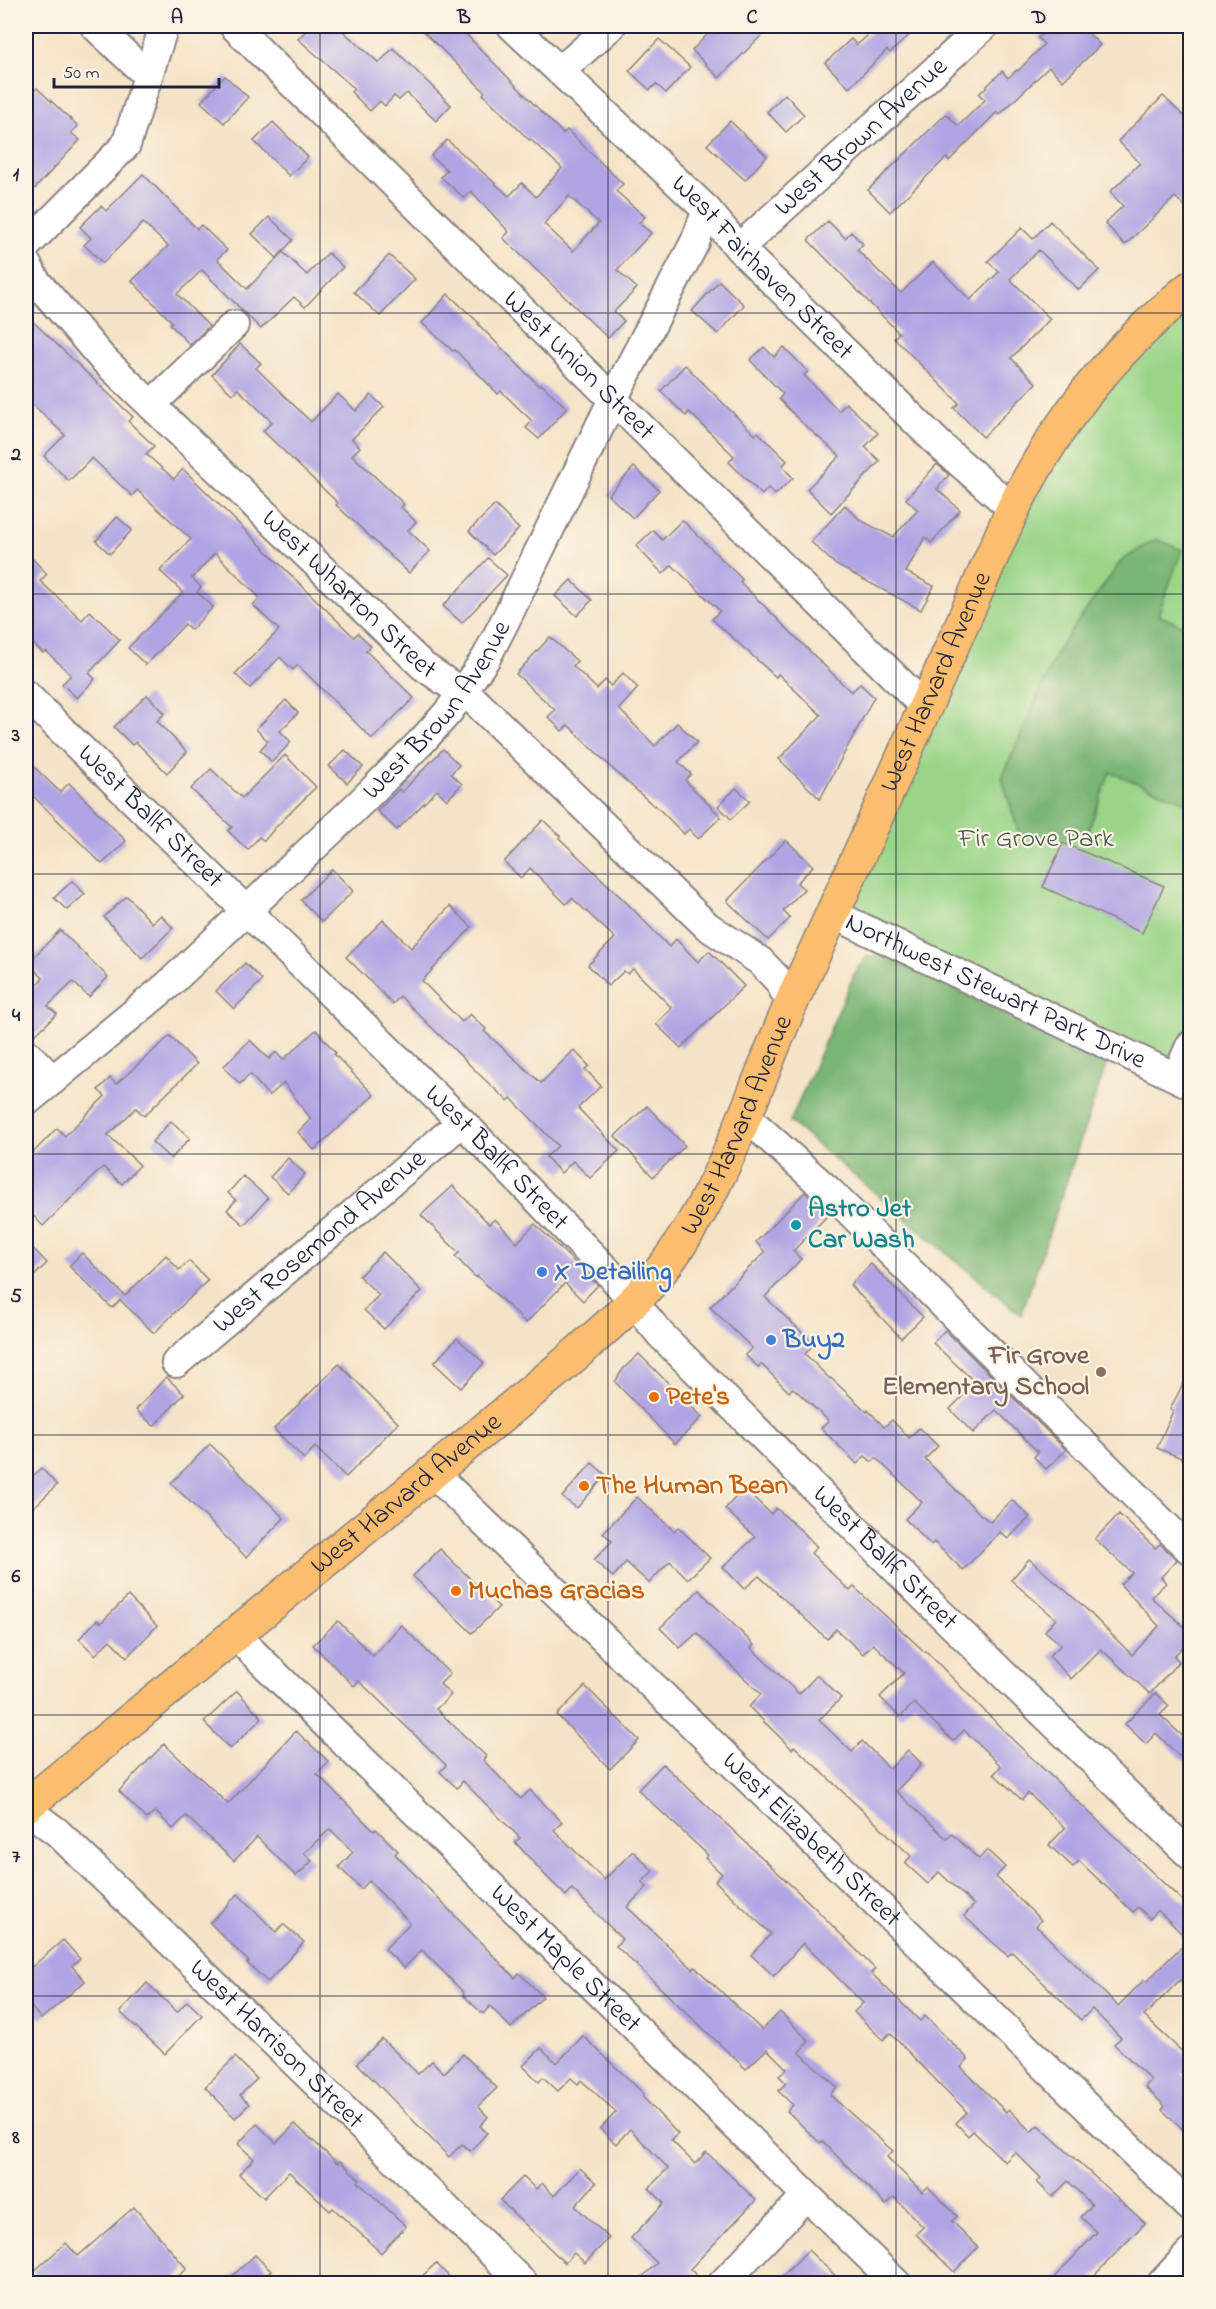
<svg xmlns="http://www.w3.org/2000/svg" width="1216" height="2309" font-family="'Indie Flower',sans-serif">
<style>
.green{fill:#99d487;stroke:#5e7b61;stroke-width:1.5}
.forest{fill:#7ab674;stroke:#4e6c58;stroke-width:1.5}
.building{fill:#b1a4e4;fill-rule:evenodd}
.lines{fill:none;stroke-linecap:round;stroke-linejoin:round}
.minor-casing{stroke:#8b8281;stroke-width:32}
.major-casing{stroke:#8b8281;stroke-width:36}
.minor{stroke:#fff;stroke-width:28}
.major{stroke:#fabe6e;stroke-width:33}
.grid{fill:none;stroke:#22223b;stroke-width:1.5;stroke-opacity:0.55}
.culture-dot{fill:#0f9aa8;stroke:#fcf5e5;stroke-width:2}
.shop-dot{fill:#3f7fe0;stroke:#fcf5e5;stroke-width:2}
.education-dot{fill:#8d6e63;stroke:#fcf5e5;stroke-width:2}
.food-dot{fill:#e8710a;stroke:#fcf5e5;stroke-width:2}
.labels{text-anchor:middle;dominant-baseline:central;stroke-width:4.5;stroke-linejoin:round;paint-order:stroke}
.street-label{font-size:27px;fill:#22223b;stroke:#fcf5e5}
.park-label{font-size:27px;fill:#465752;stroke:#fcf5e5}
.culture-label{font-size:27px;font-weight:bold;fill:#0d838f;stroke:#fcf5e5;text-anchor:start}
.shop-label{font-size:27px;font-weight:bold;fill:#366cbe;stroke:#fcf5e5;text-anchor:start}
.education-label{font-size:27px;font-weight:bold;fill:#785e54;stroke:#fcf5e5;text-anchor:end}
.food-label{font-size:27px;font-weight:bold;fill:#c56008;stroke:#fcf5e5;text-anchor:start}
.neatline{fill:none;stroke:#22223b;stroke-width:2}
.grid-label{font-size:20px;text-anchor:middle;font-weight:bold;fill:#22223b}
</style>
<rect width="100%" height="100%" fill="#fcf5e5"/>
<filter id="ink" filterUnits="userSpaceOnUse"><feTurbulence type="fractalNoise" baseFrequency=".0167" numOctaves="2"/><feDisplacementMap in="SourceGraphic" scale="12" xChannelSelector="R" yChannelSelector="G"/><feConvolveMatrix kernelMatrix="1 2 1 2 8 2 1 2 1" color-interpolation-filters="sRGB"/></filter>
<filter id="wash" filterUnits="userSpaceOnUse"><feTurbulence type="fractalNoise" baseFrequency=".008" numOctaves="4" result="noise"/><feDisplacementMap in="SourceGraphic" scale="24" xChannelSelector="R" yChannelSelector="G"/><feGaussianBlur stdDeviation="1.35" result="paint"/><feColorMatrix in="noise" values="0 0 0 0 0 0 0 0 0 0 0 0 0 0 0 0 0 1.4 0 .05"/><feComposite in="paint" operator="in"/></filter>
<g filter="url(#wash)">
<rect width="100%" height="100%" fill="#f4e3c7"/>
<!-- green -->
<path class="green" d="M1190,288V1088L833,914L1047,446Z"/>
<!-- forest -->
<g class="forest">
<path d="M1156,539L1182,550L1158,615L1190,629V804L1110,772L1085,839L1019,834L1002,778L1058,649L1122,560Z"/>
<path d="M883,954L1107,1063L1021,1315L790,1122L856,970L867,957Z"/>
</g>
<g id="blocks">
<!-- building -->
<g class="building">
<path d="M310,26H337L379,63L393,48L451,105L436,121L407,93L399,100L394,96L385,106L380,101L370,111L351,92L354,88L298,39Z"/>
<path d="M418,26H458L563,134L567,130L623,184L616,191L645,217L639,223L651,233L617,270L637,288L614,312L624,321L608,338L503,238L509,232L471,191L464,198L441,177L447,170L431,156L447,140L509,196L522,183L536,197L562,168L530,139L529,140L483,94L485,92ZM569,196L599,223L573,251L544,224Z"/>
<path d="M716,26H771L719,78L692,50Z"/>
<path d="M878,26H919L890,53L887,50L849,88L825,63L851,39L857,45Z"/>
<path d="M1051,26H1081L1100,45L1063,81L1049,67L999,115L997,112L949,161L946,158L890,212L868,190L946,114L958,126L985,100L979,94L1002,71L1008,78L1017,70L1018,71L1044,44L1038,38Z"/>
<path d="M659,39L690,67L666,93L656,84L650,90L629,71Z"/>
<path d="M225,76L248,97L224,123L201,102Z"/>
<path d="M37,88L78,126L71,133L80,140L26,198V100Z"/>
<path d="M785,94L804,115L786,132L767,112Z"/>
<path d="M1163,96L1191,123V213L1175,197L1125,245L1105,223L1123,206L1110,192L1140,163L1118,141Z"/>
<path d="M730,121L767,156L745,180L707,145Z"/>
<path d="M273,122L308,157L289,176L254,141Z"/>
<path d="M143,174L197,229L201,225L227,250L217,259L247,289L283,252L307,275L328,253L343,267L305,307L294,297L261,329L202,270L177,294L209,326L190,345L170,324L172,322L132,281L168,246L143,223L103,263L84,245L91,238L80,227L101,206L106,211Z"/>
<path d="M269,217L293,240L277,258L252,234Z"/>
<path d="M828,221L845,238L851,232L863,244L857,250L901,293L933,262L970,300L999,272L988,261L1022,228L1033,239L1050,221L1099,270L1079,290L1039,250L1010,279L1050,319L1011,358L1036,383L983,437L954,408L959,403L894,338L899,333L808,240Z"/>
<path d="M389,255L415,279L380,316L354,292Z"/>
<path d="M719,281L744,305L718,334L692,311Z"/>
<path d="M448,294L479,323L478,324L539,386L541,384L567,408L539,439L526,428L532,421L501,391L498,394L455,350L453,351L422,323Z"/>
<path d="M26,315L133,417L128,421L154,446L146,454L174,479L183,469L354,637L358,633L371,646L366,651L414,698L372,739L298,665L293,670L280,657L250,688L235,674L279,630L253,605L260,598L215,553L192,578L201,587L197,592L213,607L191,630L185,624L146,665L128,648L183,592L160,571L191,539L137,490L132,496L92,458L69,481L44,456L65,435L26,398Z"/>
<path d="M240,344L261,363L256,368L311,422L338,394L356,411L371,395L384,407L352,439L360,447L352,455L404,504L401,507L416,522L408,530L430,551L409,573L336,505L338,503L263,431L272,422L238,389L232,394L212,375Z"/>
<path d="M764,347L774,357L784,347L808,372L804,375L839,411L846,403L878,433L865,447L880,461L831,513L807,489L840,456L801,422L779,399L783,394L750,360Z"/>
<path d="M685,365L755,435L758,432L787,461L782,466L793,478L775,495L768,488L762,495L729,462L734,456L689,412L686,416L661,391Z"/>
<path d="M937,464L949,475L937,489L960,510L931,543L925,537L906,572L934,586L921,610L836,565L811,542L845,505L860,520L893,537L918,510L906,499Z"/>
<path d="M634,467L659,490L633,518L608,495Z"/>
<path d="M495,505L519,529L493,555L469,531Z"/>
<path d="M117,517L132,530L110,554L96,541Z"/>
<path d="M682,520L742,579L740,582L851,692L860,684L874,697L820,799L779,759L821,715L778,674L776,677L712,619L720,611L672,565L663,574L636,546L653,530L662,540Z"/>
<path d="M26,552L47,574L40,581L82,620L90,611L120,640L89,673L95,679L77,698L62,684L71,675L46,651L43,653L26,637Z"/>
<path d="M488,558L507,575L462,623L443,606Z"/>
<path d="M571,580L592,600L577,616L555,596Z"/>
<path d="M550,637L577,661L573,666L597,689L605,680L611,686L623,673L638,688L619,709L655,746L677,723L697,742L678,762L691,774L685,780L721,817L698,839L689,829L684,834L655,805L654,806L616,772L568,725L562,731L548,717L555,710L516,674Z"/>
<path d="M147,695L165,713L157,721L187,752L167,773L136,742L132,745L114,727Z"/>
<path d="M286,700L298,713L280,731L291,742L272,762L260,750L268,741L256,729Z"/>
<path d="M443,749L459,765L451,774L462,784L447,800L437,790L397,830L377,811L399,789L402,792Z"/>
<path d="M345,750L363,767L347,783L329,766Z"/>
<path d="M285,755L316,787L275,828L264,841L259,837L248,850L228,831L232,827L191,789L211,769L242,798Z"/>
<path d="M26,759L60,792L69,783L126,841L102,864L26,789Z"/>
<path d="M736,788L750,801L731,819L718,806Z"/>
<path d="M543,820L560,836L559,838L632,908L669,947L676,939L698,962L709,951L744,986L681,1048L656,1024L672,1008L633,969L628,974L624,971L608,986L588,965L615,938L572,898L566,904L530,868L521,878L504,862Z"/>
<path d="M786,840L813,866L797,883L804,889L783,911L790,918L768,940L727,901Z"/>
<path d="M1063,843L1164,886L1142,933L1043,887Z"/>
<path d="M332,869L353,891L322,922L301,900Z"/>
<path d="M72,881L85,894L67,910L54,898Z"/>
<path d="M127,896L152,923L161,915L173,928L142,958L104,917Z"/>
<path d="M450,906L472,927L422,981L462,1022L470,1014L486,1029L484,1031L541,1083L574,1050L589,1066L585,1069L601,1086L578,1108L619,1151L590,1178L573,1161L561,1173L546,1157L558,1146L511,1098L508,1101L483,1078L400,996L393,1004L346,957L383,920L411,948Z"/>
<path d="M60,930L108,977L89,997L73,982L48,1006L57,1014L35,1035L26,1026V995L43,978L28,963Z"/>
<path d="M245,963L262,980L234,1009L216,991Z"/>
<path d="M316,1030L336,1053L334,1054L374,1095L314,1150L298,1132L311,1119L284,1083L269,1096L250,1074L240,1084L223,1067L250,1040L269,1059L276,1052L283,1060Z"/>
<path d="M170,1036L197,1064L144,1116L136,1108L108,1135L140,1165L122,1184L103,1167L43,1226L26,1208V1160L57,1128L65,1136L105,1096L98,1090L110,1078L116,1084Z"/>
<path d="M647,1106L685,1146L653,1177L615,1136Z"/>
<path d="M171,1121L190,1138L171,1159L152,1142Z"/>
<path d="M288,1158L305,1174L288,1193L270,1177Z"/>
<path d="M243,1176L268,1198L244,1225L227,1210L236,1200L228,1193Z"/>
<path d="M453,1186L489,1224L495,1219L517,1243L535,1224L598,1285L583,1301L565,1283L526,1323L477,1276L476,1278L455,1256L459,1253L421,1215Z"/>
<path d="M805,1192L829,1214L793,1251L801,1259L765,1297L814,1344L805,1354L830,1379L831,1378L867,1412L868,1410L884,1427L892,1420L909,1438L919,1428L938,1446L925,1459L980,1514L990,1522L1012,1500L1030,1517L1008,1539L1000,1532L963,1570L934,1542L931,1545L905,1519L922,1502L876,1458L872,1462L865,1456L857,1464L821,1428L829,1421L793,1388L789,1392L761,1364L758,1367L745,1355L752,1348L710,1307L765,1252L756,1242Z"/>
<path d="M26,1241L47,1263L26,1284Z"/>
<path d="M383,1252L422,1291L384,1329L364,1310L379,1295L359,1276Z"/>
<path d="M82,1253L125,1296L166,1255L179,1270L189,1261L208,1280L154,1333L120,1300L112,1308L69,1266Z"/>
<path d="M871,1264L923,1317L901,1338L850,1285Z"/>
<path d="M945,1330L1066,1450L1046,1469L1034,1457L1038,1452L996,1410L973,1433L950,1409L976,1383L933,1343Z"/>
<path d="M457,1338L484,1363L461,1388L434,1363Z"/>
<path d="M639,1354L702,1417L675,1444L615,1382L623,1369Z"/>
<path d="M339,1364L398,1423L346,1477L315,1447L304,1459L274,1429Z"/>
<path d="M1191,1369V1462L1157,1448L1173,1411L1170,1409Z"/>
<path d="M166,1377L184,1394L154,1426L136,1410Z"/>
<path d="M210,1444L284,1518L246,1557L171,1483Z"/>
<path d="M592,1463L606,1475L577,1508L562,1497Z"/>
<path d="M41,1468L57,1485L34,1507L26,1497V1483Z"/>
<path d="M744,1488L771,1514L776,1508L805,1534L817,1547L811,1553L850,1591L854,1587L925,1652L926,1651L1014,1741L1191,1909V1973L1182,1982L1180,1980L1144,2016L1191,2060V2064L1181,2073L1191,2082V2137L1162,2110L1165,2106L1145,2087L1151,2080L1114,2044L1121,2038L1092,2009L1081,2020L1012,1952L1008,1956L964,1916L974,1905L939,1872L928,1884L905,1863L911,1856L794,1746L792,1749L749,1707L761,1694L697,1633L680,1648L660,1628L699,1590L754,1645L751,1648L799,1694L817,1675L841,1698L819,1720L852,1752L862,1741L890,1769L908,1750L922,1764L896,1791L947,1839L952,1834L979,1859L987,1850L1005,1867L996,1877L1041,1920L1036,1926L1118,2006L1144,1980L1146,1982L1188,1940L1158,1910L1150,1919L1138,1907L1133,1912L1079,1861L1073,1867L1049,1845L1065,1828L1028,1793L1022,1800L994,1774L1001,1766L964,1730L953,1741L914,1703L900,1717L880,1697L904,1673L873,1644L863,1654L836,1629L827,1639L759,1576L744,1589L723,1567L755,1537L725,1509Z"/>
<path d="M637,1497L674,1531L678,1527L710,1558L688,1579L670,1561L649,1583L626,1562L613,1577L594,1560L612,1541L603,1533Z"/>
<path d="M1119,1514L1155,1548L1160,1544L1177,1560L1161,1577L1166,1583L1151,1597L1191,1633V1638L1174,1656L1179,1661L1150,1694L1101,1649L1071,1679L1049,1656L1061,1645L1045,1631L1056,1619L1011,1580L1029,1559L1082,1605L1132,1655L1159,1626L1120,1584L1132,1573L1095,1539Z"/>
<path d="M440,1549L499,1607L472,1633L413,1576Z"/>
<path d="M128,1596L157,1626L127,1657L110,1640L95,1655L79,1639L97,1620L101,1623Z"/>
<path d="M338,1621L373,1656L401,1625L450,1674L440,1684L451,1695L436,1709L486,1756L483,1760L521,1799L530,1790L562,1822L554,1830L604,1880L633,1851L653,1871L642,1882L647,1887L627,1907L693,1969L695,1967L762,2030L780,2012L809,2041L799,2052L837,2087L830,2095L893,2151L887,2157L922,2192L928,2187L957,2216L952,2221L978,2247L954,2272L916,2234L923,2227L894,2197L886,2205L822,2141L820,2143L787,2111L793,2105L778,2091L786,2083L779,2076L787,2069L767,2049L746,2069L616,1946L622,1939L572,1889L566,1896L546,1876L515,1842L520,1838L463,1781L457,1788L440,1772L446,1765L359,1681L354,1686L313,1645Z"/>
<path d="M585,1686L639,1740L610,1769L557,1715Z"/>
<path d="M237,1691L262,1718L230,1749L204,1722Z"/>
<path d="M1156,1693L1169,1706L1160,1715L1191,1744V1768L1156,1733L1146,1744L1125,1724Z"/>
<path d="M296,1731L329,1762L317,1774L374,1831L376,1829L398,1851L395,1854L515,1978L519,1973L543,1997L511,2028L490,2006L483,2014L463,1995L464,1993L422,1950L404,1968L385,1949L410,1923L369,1881L361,1889L339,1867L353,1852L330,1829L304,1853L312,1861L296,1876L257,1837L234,1861L186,1816L173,1829L155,1811L147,1819L119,1791L164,1744L228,1804Z"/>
<path d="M663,1764L812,1905L875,1969L871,1973L920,2021L925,2016L968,2059L961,2067L1006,2112L1009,2109L1031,2132L1038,2125L1145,2223L1087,2283H1049L1097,2232L1081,2217L1092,2205L1068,2181L1052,2197L1037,2182L1041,2178L1015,2152L1005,2162L973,2131L968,2136L956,2123L967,2112L890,2033L883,2040L854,2012L863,2003L803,1943L774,1976L751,1955L771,1934L715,1881L722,1874L705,1858L708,1855L638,1790Z"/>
<path d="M238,1894L276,1932L283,1924L304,1942L268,1982L247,1963L249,1962L210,1923Z"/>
<path d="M63,1940L80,1959L72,1966L85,1981L41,2019L26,2001V1972Z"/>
<path d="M147,1983L177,2012L187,2001L202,2015L165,2054L120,2012Z"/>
<path d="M583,2036L644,2094L642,2096L678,2134L671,2140L695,2164L706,2152L756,2200L690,2269L704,2283H636L657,2263L631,2238L664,2203L649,2188L668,2168L630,2129L616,2144L600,2129L616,2112L581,2080L578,2084L571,2078L558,2091L543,2077L539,2082L523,2066L541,2048L557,2063Z"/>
<path d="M382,2039L418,2074L432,2061L444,2073L463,2054L497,2088L478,2106L488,2117L480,2126L487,2133L470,2151L462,2144L449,2157L357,2063Z"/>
<path d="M235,2057L257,2079L240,2095L249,2104L235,2118L205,2087Z"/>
<path d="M257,2124L276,2143L295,2124L337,2163L340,2161L360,2180L358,2182L406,2226L381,2253L333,2208L330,2211L289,2172L264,2198L239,2174L254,2159L238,2144Z"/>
<path d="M580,2168L596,2183L575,2206L609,2238L585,2263L574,2253L565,2263L500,2200L523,2177L536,2189L542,2183L554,2196Z"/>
<path d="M134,2207L187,2269L170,2283H43L33,2272L66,2243L78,2256Z"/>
<path d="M808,2250L843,2283H776Z"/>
<path d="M255,2255L271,2271L258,2283H225Z"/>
<path d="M436,2263L455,2283H415Z"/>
</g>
</g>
</g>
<g filter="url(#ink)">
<use href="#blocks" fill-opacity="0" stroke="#8b8281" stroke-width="1.5"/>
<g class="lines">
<defs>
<g id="minor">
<path d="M95,26L147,75"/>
<path id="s1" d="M234,26L925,707"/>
<path id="s2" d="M512,26L707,210L739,248L943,448L1013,509"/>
<path d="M560,71L611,26"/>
<path d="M26,246L126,145L164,26"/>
<path id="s3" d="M739,248L984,26"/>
<path id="s4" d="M26,263L36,281L101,357L423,666L477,703L707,926L760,961L779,981L791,1004"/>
<path d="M151,405L234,325"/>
<path id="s5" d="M26,695L462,1122L612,1276L661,1335L939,1612L1190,1855"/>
<path id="s6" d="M833,914L1190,1084"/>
<path d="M26,1053L53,1080"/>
<path d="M1177,1076L1190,1046"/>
<path id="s7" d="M26,1102L168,985L359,804L423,740L449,711L486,658L507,617L613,399L695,242L707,210"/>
<path d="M745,1116L831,1193L1190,1550"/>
<path id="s8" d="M176,1363L462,1122"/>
<path id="s9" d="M431,1471L1190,2207"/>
<path id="s10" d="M234,1634L897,2284"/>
<path id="s11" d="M26,1809L57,1832L524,2284"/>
<path d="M722,2284L806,2196"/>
<path d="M1161,2284L1190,2253"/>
</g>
<g id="major">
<path id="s12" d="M26,1806L560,1368C594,1338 630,1309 659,1273C726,1189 755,1081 799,986C873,828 942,668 1013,509C1059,418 1112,352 1190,288"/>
</g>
</defs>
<!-- minor casing -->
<use href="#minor" class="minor-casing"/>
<!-- major casing -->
<use href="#major" class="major-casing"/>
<!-- minor -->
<use href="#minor" class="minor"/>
<!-- major -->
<use href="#major" class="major"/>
</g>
</g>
<!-- grid -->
<path class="grid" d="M320,26V2284M608,26V2284M896,26V2284M26,313H1190M26,594H1190M26,874H1190M26,1154H1190M26,1435H1190M26,1715H1190M26,1996H1190"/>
<!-- markers -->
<circle class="culture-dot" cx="796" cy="1225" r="6"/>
<g class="shop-dot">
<circle cx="542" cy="1272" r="6"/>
<circle cx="771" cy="1340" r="6"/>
</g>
<circle class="education-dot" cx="1101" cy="1372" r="6"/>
<g class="food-dot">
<circle cx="654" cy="1397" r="6"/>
<circle cx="584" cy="1486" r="6"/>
<circle cx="456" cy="1591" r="6"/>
</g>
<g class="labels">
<!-- street labels -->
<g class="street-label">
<text stroke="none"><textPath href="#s3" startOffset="165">West Brown Avenue</textPath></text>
<text stroke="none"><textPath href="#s2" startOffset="348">West Fairhaven Street</textPath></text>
<text stroke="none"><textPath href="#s1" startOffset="484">West Union Street</textPath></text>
<text stroke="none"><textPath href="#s4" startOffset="464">West Wharton Street</textPath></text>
<text stroke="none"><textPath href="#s12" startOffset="1482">West Harvard Avenue</textPath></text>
<text stroke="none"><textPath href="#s7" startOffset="570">West Brown Avenue</textPath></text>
<text stroke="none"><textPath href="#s5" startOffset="174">West Ballf Street</textPath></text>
<text stroke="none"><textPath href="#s6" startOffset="180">Northwest Stewart Park Drive</textPath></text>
<text stroke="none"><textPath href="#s12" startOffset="996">West Harvard Avenue</textPath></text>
<text stroke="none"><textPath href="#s5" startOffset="660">West Ballf Street</textPath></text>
<text stroke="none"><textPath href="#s8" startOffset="188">West Rosemond Avenue</textPath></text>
<text stroke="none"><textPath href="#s12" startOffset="492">West Harvard Avenue</textPath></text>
<text stroke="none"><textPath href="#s5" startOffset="1218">West Ballf Street</textPath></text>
<text stroke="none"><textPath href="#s9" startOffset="530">West Elizabeth Street</textPath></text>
<text stroke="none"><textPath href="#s10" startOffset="464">West Maple Street</textPath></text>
<text stroke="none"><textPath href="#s11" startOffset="344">West Harrison Street</textPath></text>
</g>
<!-- park labels -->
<g class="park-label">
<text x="1036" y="839">Fir Grove Park</text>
</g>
<!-- culture labels -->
<g class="culture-label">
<text x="808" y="1209">Astro Jet<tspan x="808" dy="31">Car Wash</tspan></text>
</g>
<!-- shop labels -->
<g class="shop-label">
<text x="554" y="1272">X Detailing</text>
<text x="783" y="1340">Buy2</text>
</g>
<!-- education labels -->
<g class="education-label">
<text x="1089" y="1356">Fir Grove<tspan x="1089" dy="31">Elementary School</tspan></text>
</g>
<!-- food labels -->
<g class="food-label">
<text x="666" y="1397">Pete's</text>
<text x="596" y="1486">The Human Bean</text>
<text x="468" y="1591">Muchas Gracias</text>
</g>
</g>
<!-- margin -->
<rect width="1216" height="2309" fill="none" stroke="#fcf5e5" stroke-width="66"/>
<!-- scale -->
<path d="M54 78v9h165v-9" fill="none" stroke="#22223b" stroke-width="3"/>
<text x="63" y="78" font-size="18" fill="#22223b" stroke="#fcf5e5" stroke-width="4.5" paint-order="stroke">50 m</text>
<rect x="33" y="33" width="1150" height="2243" class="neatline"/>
<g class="grid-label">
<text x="177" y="23">A</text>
<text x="464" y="23">B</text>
<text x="752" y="23">C</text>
<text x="1039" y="23">D</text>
<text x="16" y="180">1</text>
<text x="16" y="460">2</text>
<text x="16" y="741">3</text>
<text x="16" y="1021">4</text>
<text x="16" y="1302">5</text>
<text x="16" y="1582">6</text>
<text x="16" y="1862">7</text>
<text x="16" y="2143">8</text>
</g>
</svg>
